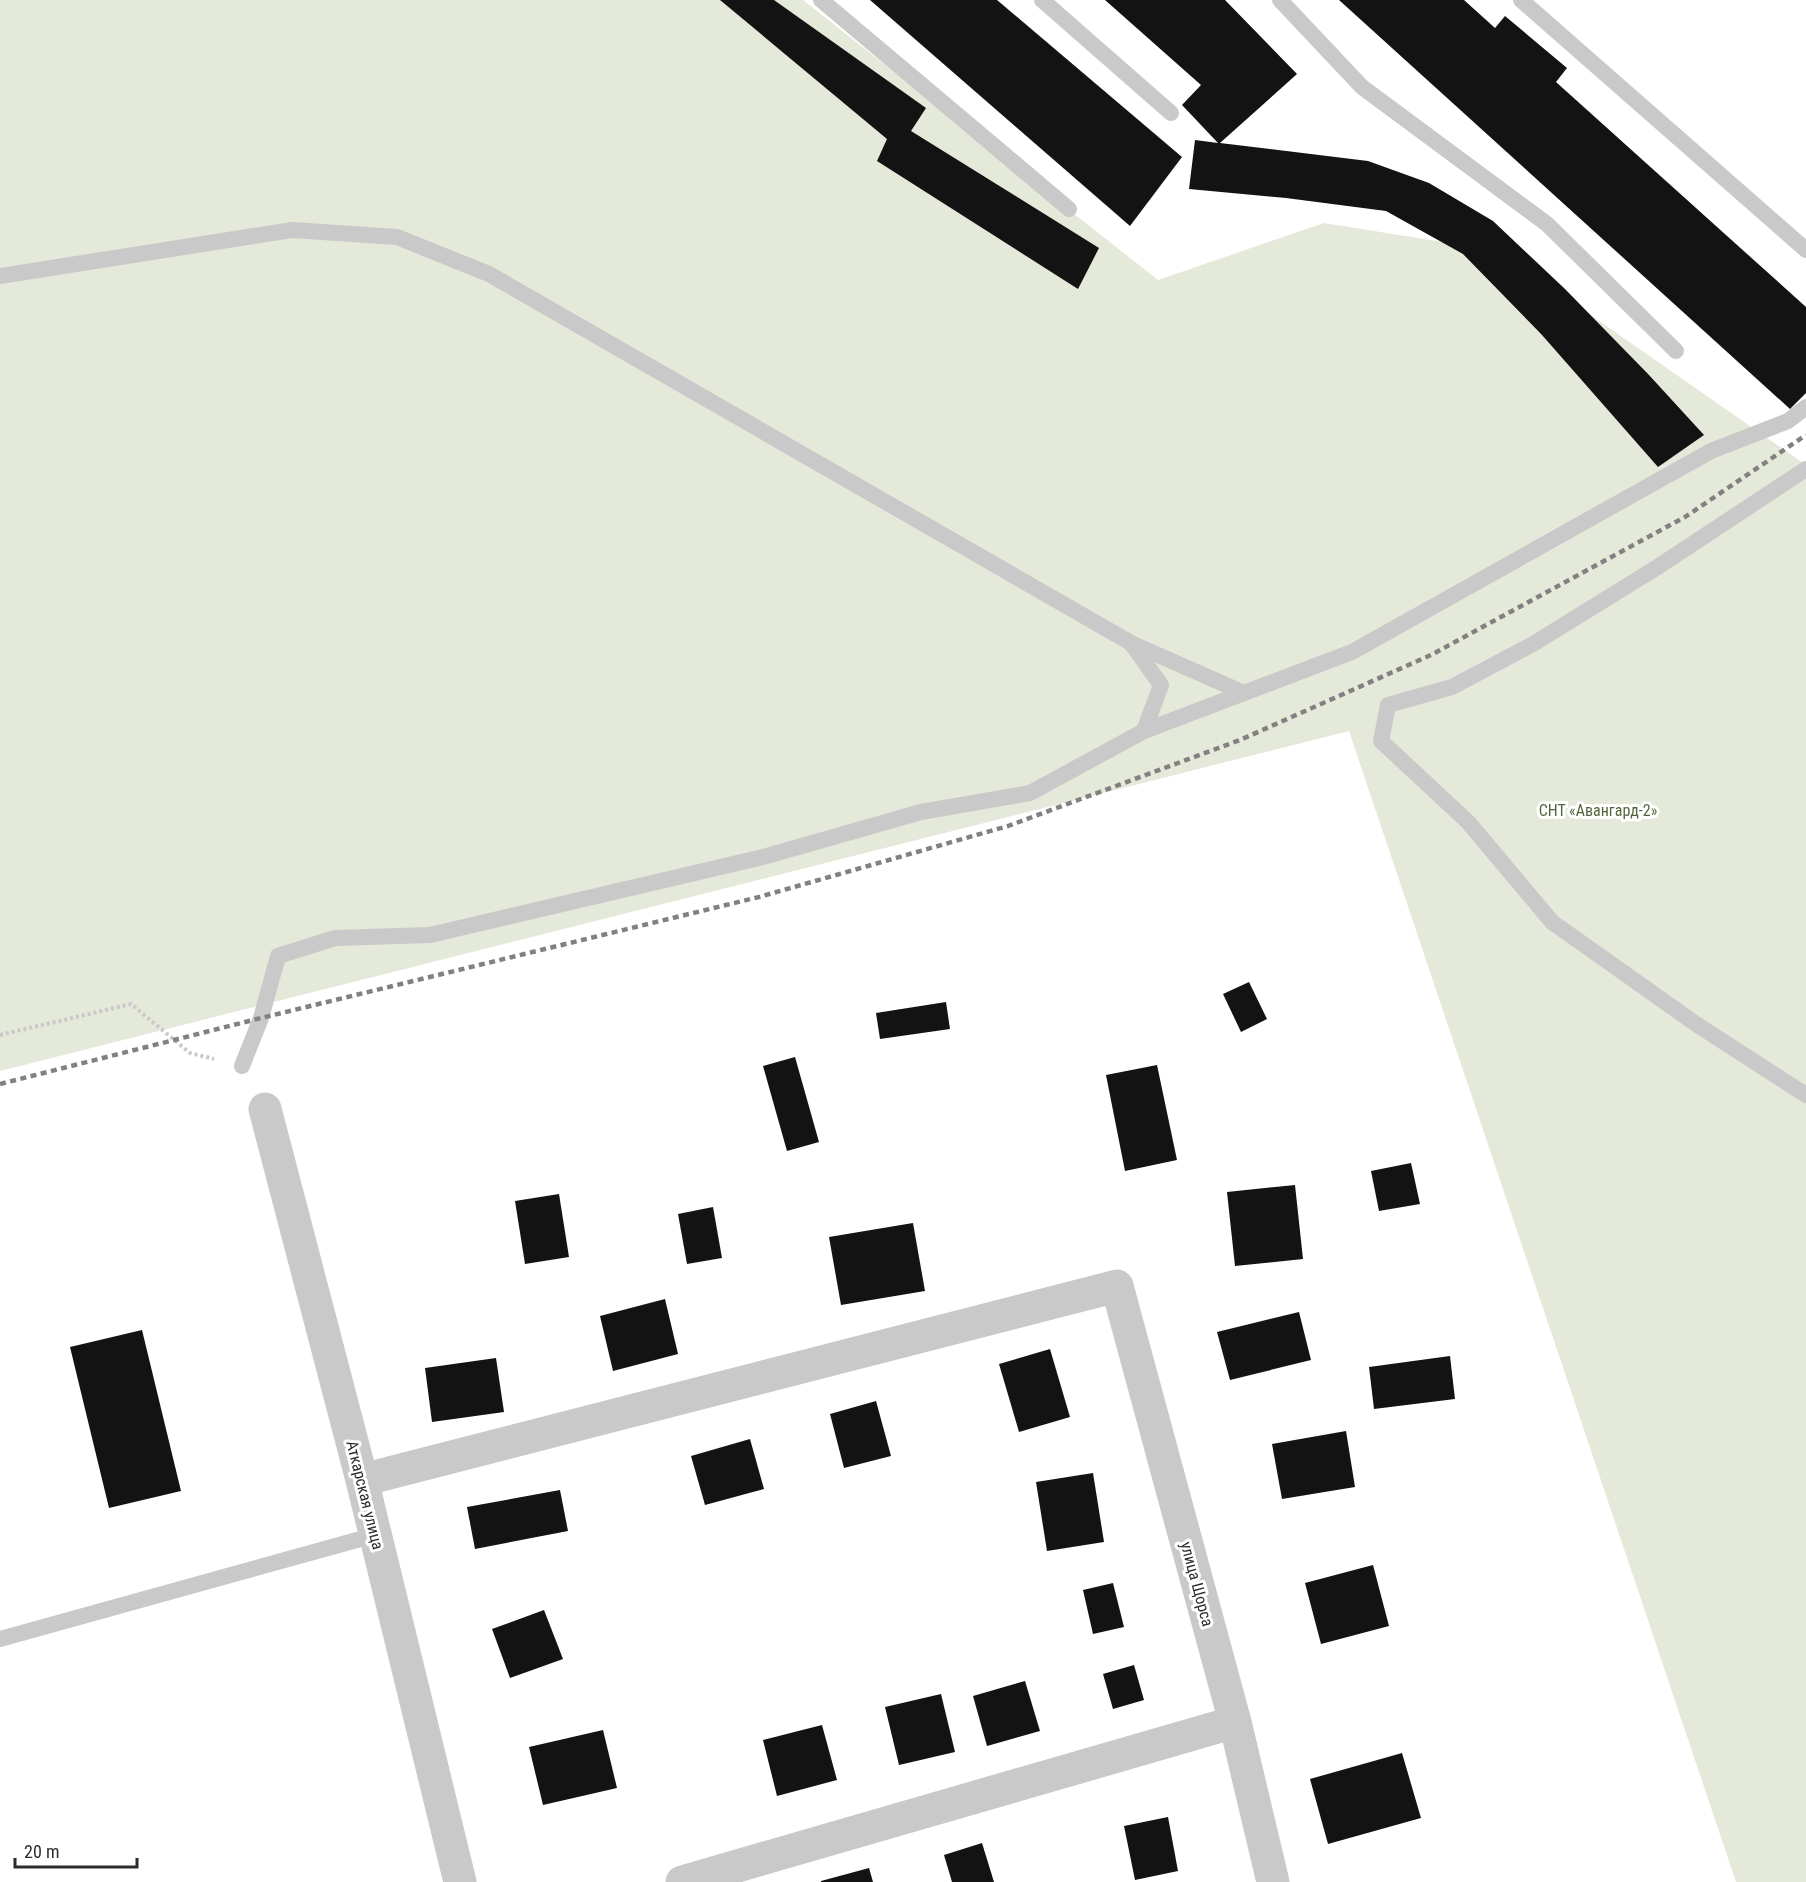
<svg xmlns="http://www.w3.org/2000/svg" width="1806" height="1882" font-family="'Roboto Condensed',sans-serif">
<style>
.green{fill:#e4e9da}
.building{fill:#131313}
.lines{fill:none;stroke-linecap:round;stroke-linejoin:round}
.path{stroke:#c9c9c9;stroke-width:4;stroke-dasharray:3 3;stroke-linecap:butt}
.service{stroke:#c9c9c9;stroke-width:16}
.minor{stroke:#c9c9c9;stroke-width:33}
.rail{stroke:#818181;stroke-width:4.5;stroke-dasharray:6 4.5;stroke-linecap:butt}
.labels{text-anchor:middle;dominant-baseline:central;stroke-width:6;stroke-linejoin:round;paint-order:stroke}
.park-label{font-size:16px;fill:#53653c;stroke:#fff}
.street-label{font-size:16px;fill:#2c2c2c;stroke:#fff}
</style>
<rect width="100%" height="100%" fill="#fff"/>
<!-- green -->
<path class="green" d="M0,0H803L1158,280L1324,223L1499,251L1806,465V1882H1736L1349,731L0,1071Z"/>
<!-- building -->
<g class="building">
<path d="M720,0H774L926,108L911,131L1099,248L1078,289L877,161L887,139Z"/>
<path d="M870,0H997L1182,157L1130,226Z"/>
<path d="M1105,0H1225L1297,74L1220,143L1368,161L1429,183L1493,221L1565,289L1649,375L1704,435L1658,467L1542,335L1463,254L1386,211L1286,198L1189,189L1195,140L1218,143L1182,105L1201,85Z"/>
<path d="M1339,0H1464L1495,28L1505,16L1567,68L1556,82L1806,307V393L1790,409Z"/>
<path d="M1249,982L1267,1019L1241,1032L1223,994Z"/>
<path d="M946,1002L950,1029L880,1039L876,1013Z"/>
<path d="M795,1057L819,1142L787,1151L763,1066Z"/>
<path d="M1157,1065L1177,1160L1125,1171L1106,1075Z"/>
<path d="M1411,1163L1420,1204L1379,1211L1371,1171Z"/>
<path d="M1295,1185L1303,1259L1235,1266L1227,1192Z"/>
<path d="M559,1194L569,1257L525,1264L515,1201Z"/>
<path d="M713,1207L722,1258L687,1264L678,1214Z"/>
<path d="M913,1223L925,1291L841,1305L829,1237Z"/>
<path d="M665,1299L678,1354L613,1371L600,1316Z"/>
<path d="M1299,1312L1311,1360L1230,1380L1217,1332Z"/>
<path d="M142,1330L181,1491L109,1508L70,1347Z"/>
<path d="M1050,1349L1070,1417L1019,1432L999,1364Z"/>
<path d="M1450,1356L1455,1399L1374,1409L1369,1367Z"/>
<path d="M496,1358L504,1412L432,1422L425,1368Z"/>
<path d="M876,1401L891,1456L844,1468L830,1414Z"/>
<path d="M1346,1431L1355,1487L1282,1499L1272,1444Z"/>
<path d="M750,1439L764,1489L705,1505L691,1456Z"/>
<path d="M1093,1473L1104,1542L1047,1551L1036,1482Z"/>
<path d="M560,1490L568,1531L475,1549L467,1507Z"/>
<path d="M1373,1565L1389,1626L1321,1644L1305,1583Z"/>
<path d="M1113,1583L1124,1627L1093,1634L1083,1590Z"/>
<path d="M544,1610L563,1659L510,1678L492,1629Z"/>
<path d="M1134,1665L1144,1700L1113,1709L1103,1674Z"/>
<path d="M1025,1681L1040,1731L987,1746L973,1696Z"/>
<path d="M941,1694L955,1752L899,1765L885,1707Z"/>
<path d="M822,1725L837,1780L777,1796L763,1740Z"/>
<path d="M603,1730L617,1788L543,1805L529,1747Z"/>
<path d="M1402,1753L1421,1818L1328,1844L1310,1779Z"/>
<path d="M1168,1817L1178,1871L1135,1880L1124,1826Z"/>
<path d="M982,1843L994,1882H952L944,1855Z"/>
<path d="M869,1868L873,1882H821V1881Z"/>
</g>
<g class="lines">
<!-- path -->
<path class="path" d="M0,1035L131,1004L190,1053L214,1059"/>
<!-- service -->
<g class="service">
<path d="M821,0L1069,209"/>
<path d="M1042,0L1171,113"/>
<path d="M1280,0L1362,87L1547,224L1676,351"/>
<path d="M1521,0L1806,250"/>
<path d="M0,276L292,230L397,237L489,274L1131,643L1161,685L1144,731L1030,793L921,812L763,857L430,935L335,938L278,956L261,1018L242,1066"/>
<path d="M1806,469L1656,568L1533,644L1452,687L1388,705L1381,741L1468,822L1552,922L1696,1024L1806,1095"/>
<path d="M1131,643L1244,693"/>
<path d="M1144,731L1352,652L1711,451L1788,421L1806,407"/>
<path d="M0,1639L375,1535"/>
</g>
<!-- minor -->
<g class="minor">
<path d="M265,1109L362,1480L460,1882"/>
<path d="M362,1480L1117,1286L1235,1722L1273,1882"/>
<path d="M682,1882L1235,1722"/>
</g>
<!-- rail -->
<path class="rail" d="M0,1084L261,1018L759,897L1008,826L1240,740L1431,655L1685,517L1806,435"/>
</g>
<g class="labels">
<!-- park labels -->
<g class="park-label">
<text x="1598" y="810">СНТ «Авангард-2»</text>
</g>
<!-- street labels -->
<g class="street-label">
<text transform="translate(365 1495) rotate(76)">Аткарская улица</text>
<text transform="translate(1197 1584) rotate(75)">улица Щорса</text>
</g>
</g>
<!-- scale -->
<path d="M15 1858v9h122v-9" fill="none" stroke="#2c2c2c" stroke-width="3"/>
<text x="24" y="1858" font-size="18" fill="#2c2c2c" stroke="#ffffff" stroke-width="4.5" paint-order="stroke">20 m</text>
</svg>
